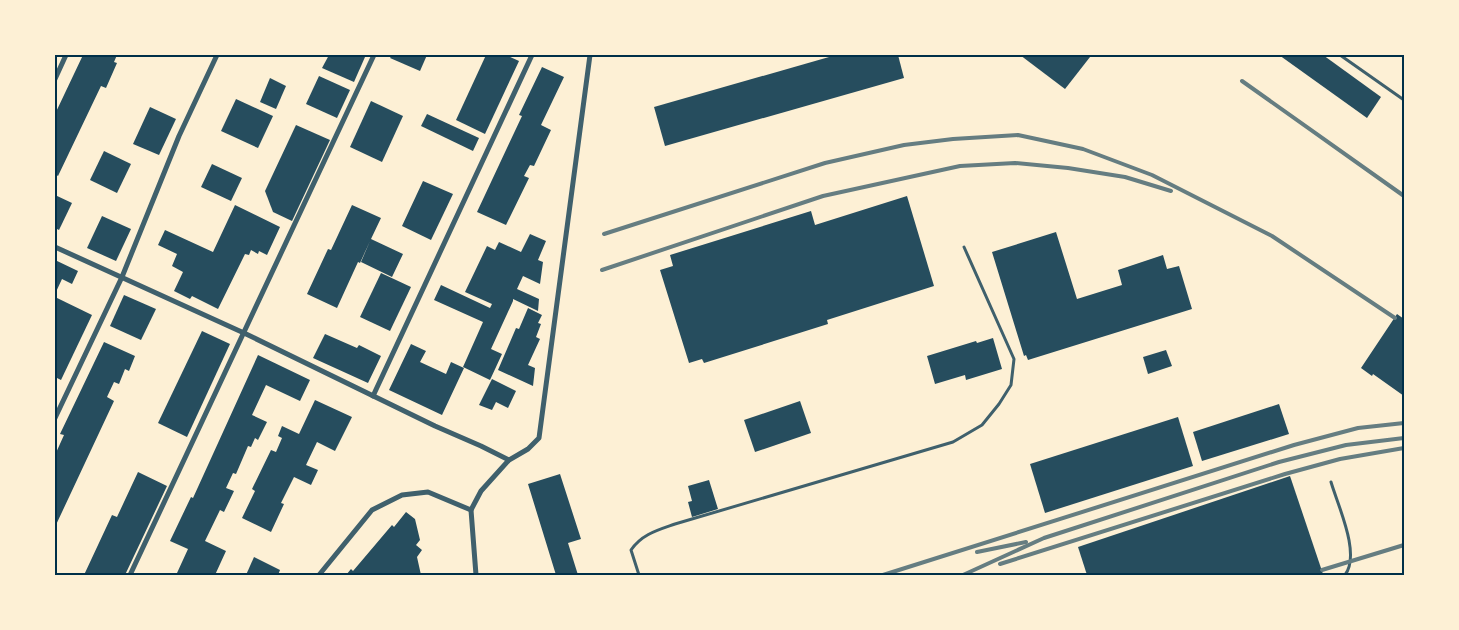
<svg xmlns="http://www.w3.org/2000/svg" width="1459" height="630" font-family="'Work Sans',sans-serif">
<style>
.building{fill:#264d5e}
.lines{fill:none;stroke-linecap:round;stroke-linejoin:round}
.service{stroke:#3f606c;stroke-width:3}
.minor{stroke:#3f606c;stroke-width:5}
.rail{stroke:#657d81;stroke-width:4}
.neatline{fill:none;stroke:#003049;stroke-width:2}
</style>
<rect width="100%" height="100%" fill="#fdf0d5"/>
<!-- building -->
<g class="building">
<path d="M83,55H117L114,62L117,63L106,88L101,86L58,176L55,174V114Z"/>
<path d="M329,55H360L365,57L354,82L322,68Z"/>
<path d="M392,55H427L420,71L390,58Z"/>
<path d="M486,55H506L519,61L485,134L456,120Z"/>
<path d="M836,55H898L904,78L665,146L654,107Z"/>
<path d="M1020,55H1087L1090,57L1065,89Z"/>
<path d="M1279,55H1323L1381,97L1367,118Z"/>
<path d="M542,67L564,77L541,125L551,130L534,166L530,165L524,176L529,178L506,225L477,212L522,116L519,115Z"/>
<path d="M319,76L350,90L337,118L306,104Z"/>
<path d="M270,78L286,86L276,109L260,102Z"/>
<path d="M236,99L273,116L258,148L221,131Z"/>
<path d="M371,101L403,116L382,162L350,147Z"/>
<path d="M150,107L176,119L159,155L133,144Z"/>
<path d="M427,114L479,138L473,151L421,126Z"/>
<path d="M296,125L330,140L292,221L273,212L265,191Z"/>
<path d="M104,151L131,164L117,193L90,180Z"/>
<path d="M212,164L242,178L231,201L201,187Z"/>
<path d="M423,181L453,194L431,240L402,226Z"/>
<path d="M55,195L72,203L59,230L55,228Z"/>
<path d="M907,196L934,286L827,320L828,324L704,363L702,359L689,363L660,270L673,266L670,255L811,211L815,225Z"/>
<path d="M235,205L280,227L267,255L259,251L258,254L251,250L249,255L245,254L218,309L192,296L190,299L174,291L183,272L172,266L177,254L158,245L165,230L213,252Z"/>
<path d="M352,205L381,218L371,239L403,254L392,277L361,262L370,241L360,263L358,262L337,308L307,294L328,249L331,250Z"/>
<path d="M102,216L131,229L116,261L87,248Z"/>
<path d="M1056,232L1077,299L1122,285L1118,270L1163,255L1167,269L1179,266L1192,309L1028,360L1026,355L1024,356L992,252Z"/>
<path d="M530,234L546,241L538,260L543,262L540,284L523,276L517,289L539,299L538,311L513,299V301L491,349L502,354L490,380L463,367L483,322L434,300L441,285L490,308L492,304L465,292L487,246L495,250L499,242L521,252Z"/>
<path d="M55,260L78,271L72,284L62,279L55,294Z"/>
<path d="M381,273L411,287L390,331L360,317Z"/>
<path d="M124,295L156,309L141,340L110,326Z"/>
<path d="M55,297L92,315L61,380L55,377Z"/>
<path d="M528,308L542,315L538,323L541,324L536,337L540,339L528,365L535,368L533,386L498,370L516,328L519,329Z"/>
<path d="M1397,314L1404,319V396L1373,374L1372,376L1361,368Z"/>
<path d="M202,331L230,344L187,437L158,423Z"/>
<path d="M325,334L357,348L359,345L381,356L368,383L313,358Z"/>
<path d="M993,338L1002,369L966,380L965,375L935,384L927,356L976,341L977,343Z"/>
<path d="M104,342L135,356L129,371L125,369L119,384L114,382L107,397L114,401L55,527V455L64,435L60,434Z"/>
<path d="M411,344L426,351L420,362L446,374L451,362L464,368L442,415L389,390Z"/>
<path d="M1166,350L1172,366L1148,374L1143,357Z"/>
<path d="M258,355L310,380L300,401L266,385L252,415L267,422L258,440L255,438L251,447L248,446L236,474L233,473L226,488L234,491L224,512L220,510L205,541L226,551L215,575H182L177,573L188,549L170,541L191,497L193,498Z"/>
<path d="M492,379L516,391L508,408L496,402L492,410L479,405Z"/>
<path d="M315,400L352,417L335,451L317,442L306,465L318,470L311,485L294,477L281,503L284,504L271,532L242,518L255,491L252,489L271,450L276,452L282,438L278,436L282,426L299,434Z"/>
<path d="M800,401L811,433L755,452L744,420Z"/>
<path d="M1279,404L1289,434L1202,461L1193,432Z"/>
<path d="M1178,417L1193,466L1045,513L1030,464Z"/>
<path d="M138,472L167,486L125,575H84L112,515L117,517Z"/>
<path d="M560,474L581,539L568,543L578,575H556L528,484Z"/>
<path d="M1290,476L1323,574L1087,575L1078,547Z"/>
<path d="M709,480L718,509L692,517L688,502L692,501L688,486Z"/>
<path d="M406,512L415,519L420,540L416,545L422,550L417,557L421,575H346L351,569L353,571L392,525L394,527Z"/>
<path d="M254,557L280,570L278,575H246Z"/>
</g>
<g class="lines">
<!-- service -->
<g class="service">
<path d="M1340,55L1404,100"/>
<path d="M1331,482C1338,506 1361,554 1345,575"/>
<path d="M639,575L631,550C642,534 658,530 675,524L953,442L982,425L999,404L1011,385L1014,359L964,247"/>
</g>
<!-- minor -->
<g class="minor">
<path d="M55,79L66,55"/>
<path d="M55,247L244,333L435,426L481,446L509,460"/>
<path d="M373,396L532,55"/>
<path d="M55,418L122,277L179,136L217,55"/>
<path d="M130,575L374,55"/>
<path d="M319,575L372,510L402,495L428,492L471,510"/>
<path d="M476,575L471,510L481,491L509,460L528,449L539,438L590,55"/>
</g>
<!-- rail -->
<g class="rail">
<path d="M1242,81L1404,196"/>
<path d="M604,234L825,163L904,145L953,139L1018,135L1083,149L1152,175L1272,236L1395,318"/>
<path d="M602,270L823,196L960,166L1015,163L1068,168L1125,177L1171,191"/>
<path d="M977,552L1026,542"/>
<path d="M1000,564L1285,474L1340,459L1404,448"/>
<path d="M1322,570L1404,545"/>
<path d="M883,575L1294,445L1358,428L1404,423"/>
<path d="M963,575L1044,538L1279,462L1346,445L1404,438"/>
</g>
</g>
<!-- border -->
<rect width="1459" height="630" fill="none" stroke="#fdf0d5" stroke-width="112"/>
<rect x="56" y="56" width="1347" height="518" class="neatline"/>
</svg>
